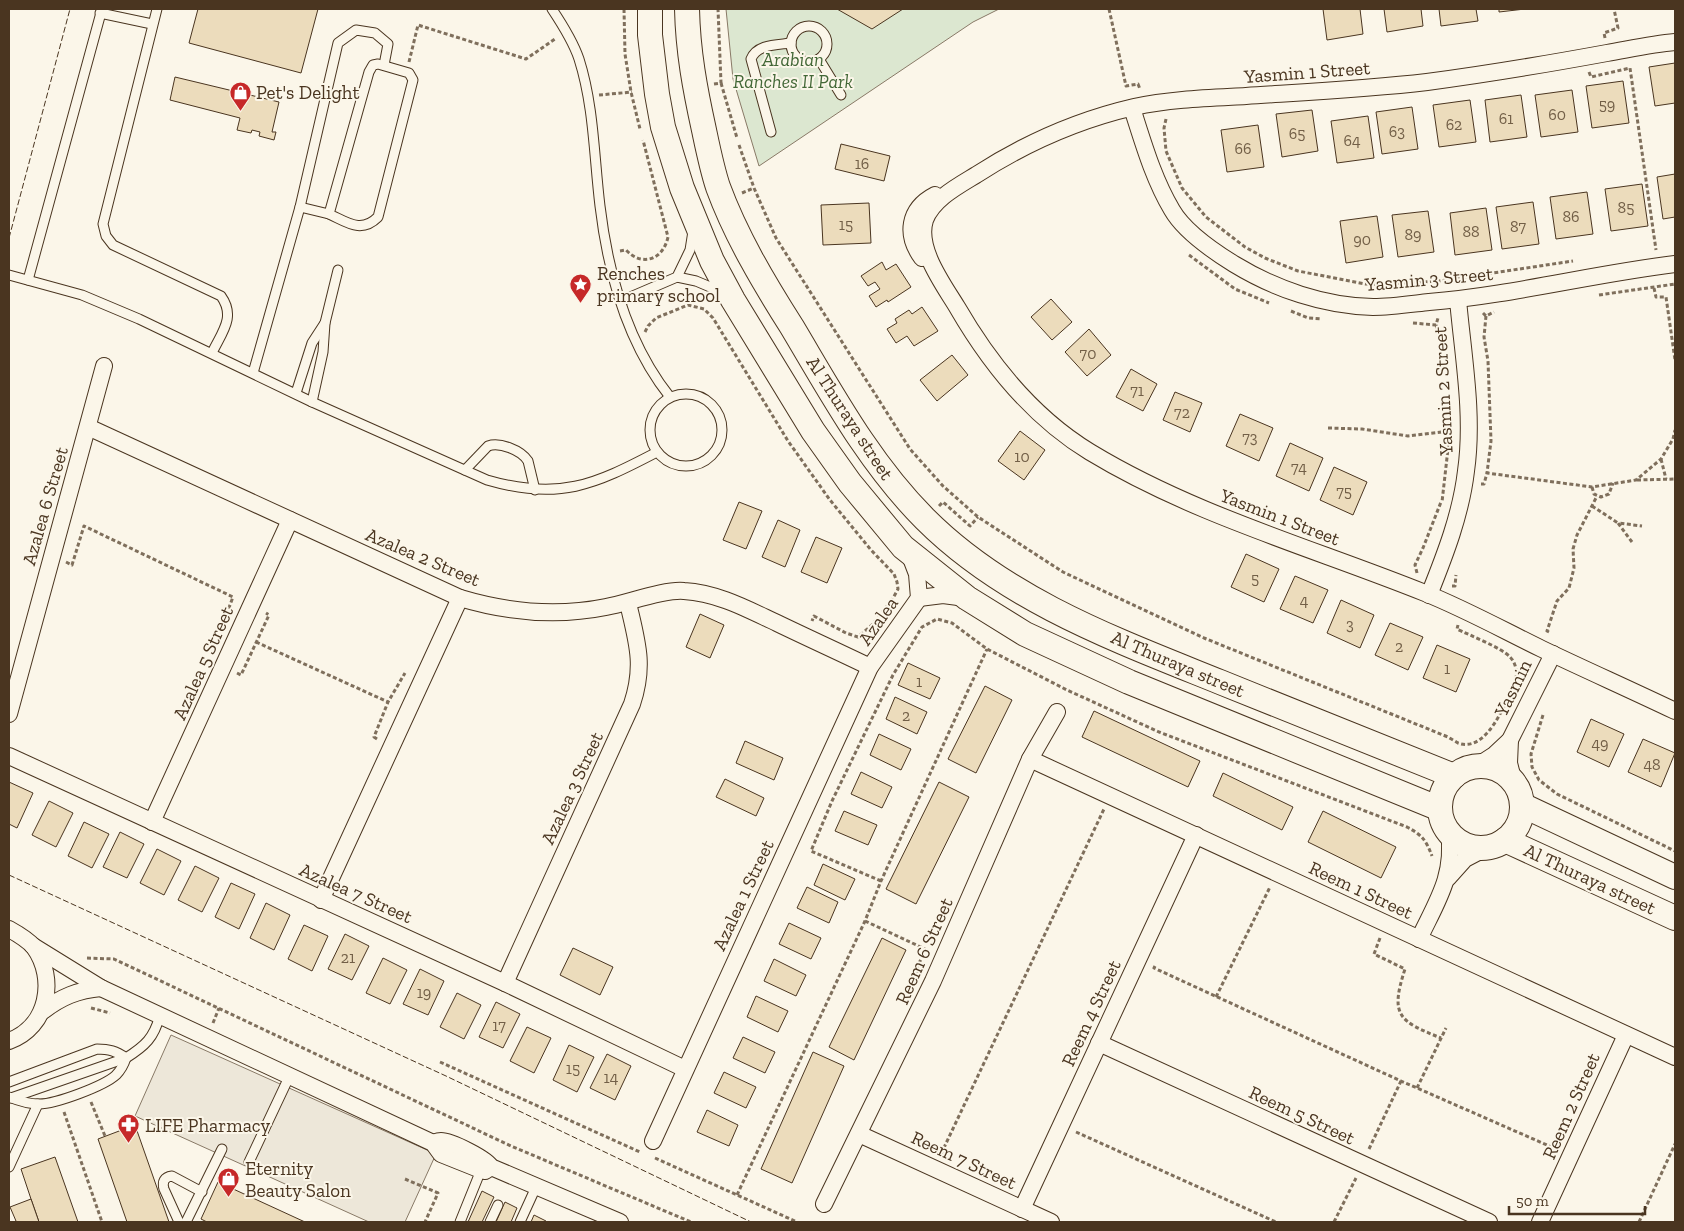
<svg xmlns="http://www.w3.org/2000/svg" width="1684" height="1231" font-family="'Zilla Slab',serif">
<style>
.green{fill:#dce7d0;stroke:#887966}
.parking{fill:#ede7d9;stroke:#887966}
.building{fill:#ecdcbc;stroke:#4a3520}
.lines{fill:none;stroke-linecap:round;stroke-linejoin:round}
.lane-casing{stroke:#4a3520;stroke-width:11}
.street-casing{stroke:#4a3520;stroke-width:18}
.secondary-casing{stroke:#4a3520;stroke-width:26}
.path{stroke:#7f6f5c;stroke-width:3;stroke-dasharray:4 2.5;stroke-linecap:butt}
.lane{stroke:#fbf6e9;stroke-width:9}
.street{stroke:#fbf6e9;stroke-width:16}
.secondary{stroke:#fbf6e9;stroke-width:24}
.fence{stroke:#4a3520;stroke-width:1;stroke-dasharray:6 2.5;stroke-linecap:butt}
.labels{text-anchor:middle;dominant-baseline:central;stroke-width:4;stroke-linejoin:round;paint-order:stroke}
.number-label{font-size:16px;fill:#725f47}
.park-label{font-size:19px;font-style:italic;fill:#436837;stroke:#fbf6e9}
.street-label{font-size:19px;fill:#4a3520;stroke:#fbf6e9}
.poi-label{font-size:19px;fill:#4a3520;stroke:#fbf6e9;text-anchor:start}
</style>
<rect width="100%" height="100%" fill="#fbf6e9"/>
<!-- green -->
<path class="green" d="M726,9H999L973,22L759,166L733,79Z"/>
<!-- parking -->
<path class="parking" d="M171,1035L436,1154L405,1222H369L135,1116Z"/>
<!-- building -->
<g class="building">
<path d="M198,9H318L301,73L189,43Z"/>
<path d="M837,9H903L872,29Z"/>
<path d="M1323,9H1360L1363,34L1327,40Z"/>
<path d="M1384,9H1421L1423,26L1387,32Z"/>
<path d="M1439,9H1476L1478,21L1441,26Z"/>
<path d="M1499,9H1525L1499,12Z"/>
<path d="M1675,63V103L1655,106L1649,67Z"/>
<path d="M175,77L279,102L272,132H276L274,140L259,136L260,132L252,130L251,133L237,130L240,118L170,100Z"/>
<path d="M1623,81L1629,123L1592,128L1586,86Z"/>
<path d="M1572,90L1578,132L1541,137L1535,95Z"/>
<path d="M1521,95L1527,137L1490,142L1485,100Z"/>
<path d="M1470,100L1476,142L1439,147L1433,105Z"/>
<path d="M1412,107L1418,149L1382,154L1376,112Z"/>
<path d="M1312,110L1318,151L1282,157L1276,114Z"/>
<path d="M1368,116L1374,158L1337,163L1331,121Z"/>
<path d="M1258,125L1264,167L1227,172L1221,130Z"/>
<path d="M841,144L890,156L884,181L835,169Z"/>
<path d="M1675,174V217L1663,219L1657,177Z"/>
<path d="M1642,184L1648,226L1611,231L1605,189Z"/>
<path d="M1587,192L1593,234L1556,239L1550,197Z"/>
<path d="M1533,202L1539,244L1502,249L1496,207Z"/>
<path d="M869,203L871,243L823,245L821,205Z"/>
<path d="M1486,208L1492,250L1455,255L1450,213Z"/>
<path d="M1428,211L1434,252L1398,257L1392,215Z"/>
<path d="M1377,216L1383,257L1346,263L1340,221Z"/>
<path d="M882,262L886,270L896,264L911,287L888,302L887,300L876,307L869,296L880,289L875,282L868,286L861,276Z"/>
<path d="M1051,299L1072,322L1052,340L1031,317Z"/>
<path d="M922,307L938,331L914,346L907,336L896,343L887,329L897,323L895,319L909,310L912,314Z"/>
<path d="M1089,329L1111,355L1087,376L1065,352Z"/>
<path d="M952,355L968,375L937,401L920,380Z"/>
<path d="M1131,369L1157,384L1143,411L1116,397Z"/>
<path d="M1175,392L1202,403L1190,432L1163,420Z"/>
<path d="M1240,414L1273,428L1259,461L1226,446Z"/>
<path d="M1020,431L1045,450L1024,480L998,461Z"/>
<path d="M1290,443L1323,458L1309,491L1276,476Z"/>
<path d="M1334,467L1367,482L1353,515L1320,500Z"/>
<path d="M739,502L762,511L746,549L723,540Z"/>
<path d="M778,520L800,530L785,567L762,557Z"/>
<path d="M816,537L842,548L827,583L801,572Z"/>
<path d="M1246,554L1279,569L1264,602L1231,587Z"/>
<path d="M1295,576L1328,590L1313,623L1280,609Z"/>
<path d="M1341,600L1374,615L1360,648L1327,633Z"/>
<path d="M700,614L724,625L710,658L686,647Z"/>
<path d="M1390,623L1423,637L1408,670L1375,655Z"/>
<path d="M1437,645L1470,659L1456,692L1423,678Z"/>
<path d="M908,663L940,678L930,699L898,685Z"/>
<path d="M985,686L1012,700L976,773L948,759Z"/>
<path d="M895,697L927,712L917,734L886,719Z"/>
<path d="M1094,711L1200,761L1188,787L1082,737Z"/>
<path d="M1591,719L1624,734L1609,767L1577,752Z"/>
<path d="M879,734L911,749L901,770L870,755Z"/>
<path d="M1643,739L1675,753L1661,787L1628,772Z"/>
<path d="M745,741L783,758L774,780L736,763Z"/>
<path d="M861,772L892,787L882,808L851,794Z"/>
<path d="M1223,773L1293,807L1282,830L1213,796Z"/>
<path d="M725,779L764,798L756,816L716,797Z"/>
<path d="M9,782L33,793L17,828L9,824Z"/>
<path d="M939,782L969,797L916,904L886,889Z"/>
<path d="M49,801L73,813L56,847L32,835Z"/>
<path d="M844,811L877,825L868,845L835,831Z"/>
<path d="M1323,811L1396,847L1381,878L1308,842Z"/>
<path d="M84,822L109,834L92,868L68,856Z"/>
<path d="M120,832L144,844L127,878L103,867Z"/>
<path d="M157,849L181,861L164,895L140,883Z"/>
<path d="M823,864L855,879L845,900L814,885Z"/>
<path d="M195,866L219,878L202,912L178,900Z"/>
<path d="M231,883L255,894L239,929L215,917Z"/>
<path d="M807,887L838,902L829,923L797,908Z"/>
<path d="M266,903L290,915L274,950L250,938Z"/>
<path d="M789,923L821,938L811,959L779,944Z"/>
<path d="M304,925L328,936L312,971L288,959Z"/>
<path d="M345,934L369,946L352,980L328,969Z"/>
<path d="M882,938L906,950L854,1060L829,1047Z"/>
<path d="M573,948L613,967L600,995L560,975Z"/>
<path d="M383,958L407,970L390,1004L366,993Z"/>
<path d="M774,959L806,975L796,996L764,981Z"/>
<path d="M420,969L444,981L428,1015L403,1004Z"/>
<path d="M457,993L481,1005L464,1039L440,1027Z"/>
<path d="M756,996L788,1011L778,1032L747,1017Z"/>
<path d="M496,1002L520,1014L503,1048L479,1037Z"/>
<path d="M527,1027L551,1038L534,1073L510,1061Z"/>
<path d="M743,1037L775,1052L765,1073L733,1058Z"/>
<path d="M569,1045L594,1057L577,1092L553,1080Z"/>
<path d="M813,1052L844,1066L792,1183L761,1169Z"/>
<path d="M607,1054L631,1066L615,1100L590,1088Z"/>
<path d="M724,1072L756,1087L746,1108L714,1093Z"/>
<path d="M707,1110L738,1125L729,1146L697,1132Z"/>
<path d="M135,1125L169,1222H127L98,1139Z"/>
<path d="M55,1157L78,1222H39L31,1199L21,1169Z"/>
<path d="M218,1182L305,1222H207L201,1219Z"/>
<path d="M482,1191L494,1197L482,1222H468Z"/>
<path d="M31,1199L39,1222H13L16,1221L10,1207Z"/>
<path d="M505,1202L517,1208L511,1222H496Z"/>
<path d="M534,1215L546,1221L545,1222H531Z"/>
</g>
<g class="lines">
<defs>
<g id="lane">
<path d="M157,9L103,224L106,236L113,245L221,296C236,317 222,332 212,353"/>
<path d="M552,9C562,24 573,41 579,59C594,106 594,157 600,206C608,273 627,343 670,397"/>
<path d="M100,13L152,24"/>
<circle cx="809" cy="44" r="18"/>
<path d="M819,59L841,95"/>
<path d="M378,64L409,73L413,80L378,217C361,234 347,222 329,214L369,72L373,65Z"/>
<path d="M771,132L751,59C757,44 777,45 791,43"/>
<path d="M300,207L329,214"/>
<path d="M9,275L82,295L139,319L312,402L487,480C559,501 594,485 657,452"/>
<path d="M677,277L696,281L722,292"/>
<path d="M28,280L102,9"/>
<path d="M621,301L677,277L690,250L693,231"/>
<path d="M253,373L300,207L338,43L356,30L375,33L388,44L384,65"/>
<path d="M296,393L312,343L325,323"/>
<circle cx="686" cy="430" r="36"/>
<path d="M312,402L323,352L325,323L338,270"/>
<path d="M465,470L488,446C500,442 521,450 528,461L535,490"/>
<path d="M9,1082L97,1049C109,1049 116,1051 126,1058C124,1064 121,1070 116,1075C104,1086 56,1104 39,1104C29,1104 19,1101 9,1097"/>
<path d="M11,1098L126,1058C145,1046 154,1038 160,1015"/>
<path d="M249,1162L290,1075"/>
<path d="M9,1167L38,1104"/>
<path d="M179,1222L164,1189C162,1182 164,1177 172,1176L202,1192"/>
<path d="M186,1222L222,1149"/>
<path d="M460,1222L481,1170"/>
<path d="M490,1222L498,1205"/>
<path d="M520,1222L536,1187"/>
</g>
<g id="street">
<path d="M1675,42C1652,44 1630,49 1607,53C1547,64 1488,74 1427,82C1367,89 1307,92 1246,96C1209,98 1171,99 1134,107C1078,120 1024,144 976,175C958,186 933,199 925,220C916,248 943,284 957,307C990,364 1034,418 1090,452C1194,515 1313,548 1425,593C1465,609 1503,630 1542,649C1586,670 1631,690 1675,711"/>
<path d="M1132,108C1143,142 1153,178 1172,210C1184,231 1213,251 1234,264C1275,289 1324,306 1373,307C1391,307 1411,304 1429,302C1512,295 1593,274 1675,264"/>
<path d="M922,258C905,235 908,209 935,195"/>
<path d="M88,427L460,598C507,612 557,617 606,607C628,603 664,589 684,591C718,593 747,609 777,623C808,638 839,652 870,667"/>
<path d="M1429,595C1445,555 1461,514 1466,471C1474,415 1463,356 1458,300"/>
<path d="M919,598L943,595L966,598"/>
<path d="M9,714L104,366"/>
<path d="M1510,740L1509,763L1514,783"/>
<path d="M9,756L505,983L685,1069"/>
<path d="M1030,759L1675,1057"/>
<path d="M1477,766L1494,755L1510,740L1553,654"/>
<path d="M152,822L290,520"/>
<path d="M1448,878L1465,859L1486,848"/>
<path d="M321,900L460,598"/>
<path d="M9,929C18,934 27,939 34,947C57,979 48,1027 9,1041"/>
<path d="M1419,939C1437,901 1455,876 1449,832"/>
<path d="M33,946L101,988L433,1143L441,1154L481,1170L485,1171L491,1167"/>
<path d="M505,983L632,704C645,665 637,642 628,603"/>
<path d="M43,1011C61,997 78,990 101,988"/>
<path d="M1099,1043L1489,1222"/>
<path d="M859,1134L1051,1222"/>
<path d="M653,1141L870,667L919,598L917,574L909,553"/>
<path d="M433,1143C436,1142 437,1141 441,1141C451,1141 487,1159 491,1167L620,1222"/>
<path d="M824,1204L933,981L1030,759L1057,712"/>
<path d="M1022,1209L1196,835"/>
<path d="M1540,1222L1626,1035"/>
</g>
<g id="secondary">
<path d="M650,9V35L657,94L663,127L682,188L712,261L733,300L813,431L850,483L903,547L967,598L1025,634L1129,682L1440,809"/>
<path d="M687,9C688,52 695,89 704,130C708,149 712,169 718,187C736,236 764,283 792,327C832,394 869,463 925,519C1006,600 1116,640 1220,682C1298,713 1376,744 1454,776"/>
<circle cx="1481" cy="807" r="41"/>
<path d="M1522,805L1675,877"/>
<path d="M1505,840L1675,918"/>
</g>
</defs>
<!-- lane casing -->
<use href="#lane" class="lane-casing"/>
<!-- street casing -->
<use href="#street" class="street-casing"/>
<!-- secondary casing -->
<use href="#secondary" class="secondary-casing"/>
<!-- path -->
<g class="path">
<path d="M624,9L625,54L631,92L640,129"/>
<path d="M1109,9L1126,86L1138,84L1140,89"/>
<path d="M1605,38L1604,33L1618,28L1614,9"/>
<path d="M409,62L418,25L526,59L555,39"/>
<path d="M1589,72L1591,77L1630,68L1656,250"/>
<path d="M721,83L737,138"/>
<path d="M714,84L721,83L718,9"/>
<path d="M599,95L632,92"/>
<path d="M1166,119L1164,128L1166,151L1182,188L1206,217L1245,247L1265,258L1298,271L1365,284H1389L1439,281L1573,261"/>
<path d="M739,145L754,188"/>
<path d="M742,193L754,188L776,238L910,449L943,486L978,517L1063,572L1204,638L1448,737C1451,739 1455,741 1458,743C1488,754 1507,699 1516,680C1517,671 1516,663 1510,657C1502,648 1469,635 1457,629L1458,625"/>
<path d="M620,251L626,250C642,267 663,260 668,237L643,140"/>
<path d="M1189,255L1235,289L1269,303"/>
<path d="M1654,288L1656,297H1666L1675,360"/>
<path d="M1599,295L1675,284"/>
<path d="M1291,311L1308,318L1322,319"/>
<path d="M1483,313L1486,316L1494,312"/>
<path d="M1486,316L1484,337L1488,361L1491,441L1487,473"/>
<path d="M1413,323L1436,325L1438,318"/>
<path d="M1436,325L1445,348"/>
<path d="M645,332L648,326L656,318L688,305L704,309L713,318L788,441L830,500L871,550L894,574L897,582L898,589L892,600L872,625L858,637L846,633L814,616L812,621"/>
<path d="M1328,428L1362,429L1408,436L1450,431L1442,502"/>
<path d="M1661,459L1666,479"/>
<path d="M1637,480L1675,479"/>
<path d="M1481,484H1484L1487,473L1592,487L1636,480L1661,459L1673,439L1675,430"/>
<path d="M1592,487L1594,494L1601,497L1609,494L1613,483"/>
<path d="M939,506L943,502L970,526L978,517"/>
<path d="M1592,506L1618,523"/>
<path d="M1632,542L1618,523L1642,526"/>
<path d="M66,562L72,565L84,526L233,597L227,613"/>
<path d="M1417,573L1415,565L1423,548L1441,502"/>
<path d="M1452,586H1455L1456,575"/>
<path d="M1549,632L1547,631L1557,601L1569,588L1574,568L1573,549L1577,535L1597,496"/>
<path d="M256,642L388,702"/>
<path d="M237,673L241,675L269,615L266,613"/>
<path d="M1543,715L1531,754L1532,767L1539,780L1557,794L1675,851"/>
<path d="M377,739L374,737L388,702L405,673"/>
<path d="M881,881L811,851L832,801L893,675L922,627L937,619L952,623L987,649L1067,690L1159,732L1407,827C1422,835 1426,840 1432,856"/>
<path d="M865,921L925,949L916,971L920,973"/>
<path d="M1380,938L1374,954L1405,969C1390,1015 1398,1021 1441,1038"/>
<path d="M87,958L114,959L511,1146L691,1222"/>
<path d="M1155,966L1154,968L1401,1081L1556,1149"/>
<path d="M1216,997L1270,887"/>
<path d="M91,1008L110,1013"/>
<path d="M213,1023L219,1008"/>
<path d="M440,1062L640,1152"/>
<path d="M1417,1088L1446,1028"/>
<path d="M91,1102L105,1136"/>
<path d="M64,1112L102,1222"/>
<path d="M1076,1132L1276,1222"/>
<path d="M1369,1149L1401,1081"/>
<path d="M941,1154L1104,809"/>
<path d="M655,1158L797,1222"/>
<path d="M405,1179L438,1193L425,1222"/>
<path d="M737,1195L865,921L881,881L987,649"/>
<path d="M1334,1222L1356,1178"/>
<path d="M1639,1222L1675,1144"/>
</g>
<!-- lane -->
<use href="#lane" class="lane"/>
<!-- street -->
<use href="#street" class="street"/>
<!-- secondary -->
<use href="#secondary" class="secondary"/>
<!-- fence -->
<g class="fence">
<path d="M9,238L70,9"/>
<path d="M9,875L446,1076L751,1222"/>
</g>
</g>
<!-- icons -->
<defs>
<symbol id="shop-pin" viewBox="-11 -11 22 30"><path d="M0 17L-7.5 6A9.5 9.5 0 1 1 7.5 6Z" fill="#c62828" stroke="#fbf6e9"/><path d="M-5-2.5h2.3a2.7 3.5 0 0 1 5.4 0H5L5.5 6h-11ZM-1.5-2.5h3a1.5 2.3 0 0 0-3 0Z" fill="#fff"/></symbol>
<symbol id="sight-pin" viewBox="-11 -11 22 30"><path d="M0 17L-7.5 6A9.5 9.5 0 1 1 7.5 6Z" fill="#c62828" stroke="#fbf6e9"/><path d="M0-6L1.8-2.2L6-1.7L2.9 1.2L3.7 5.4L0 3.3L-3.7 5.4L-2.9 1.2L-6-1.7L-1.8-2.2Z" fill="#fff"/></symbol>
<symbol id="pharmacy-pin" viewBox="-11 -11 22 30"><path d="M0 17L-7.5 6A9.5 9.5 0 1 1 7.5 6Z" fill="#c62828" stroke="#fbf6e9"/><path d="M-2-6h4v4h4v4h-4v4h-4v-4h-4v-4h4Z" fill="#fff"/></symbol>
</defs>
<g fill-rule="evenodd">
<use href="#shop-pin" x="228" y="80" width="25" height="34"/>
<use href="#sight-pin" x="568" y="272" width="25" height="34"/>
<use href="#pharmacy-pin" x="116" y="1112" width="25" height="34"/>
<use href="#shop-pin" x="216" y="1166" width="25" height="34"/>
</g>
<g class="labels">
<!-- number labels -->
<g class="number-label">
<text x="1607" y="104">59</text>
<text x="1557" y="114">60</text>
<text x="1506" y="118">61</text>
<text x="1454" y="124">62</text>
<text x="1397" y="131">63</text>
<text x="1297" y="133">65</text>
<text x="1352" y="140">64</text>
<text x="1243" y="148">66</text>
<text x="862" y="163">16</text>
<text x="1626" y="207">85</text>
<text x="1571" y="216">86</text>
<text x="846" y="224">15</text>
<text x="1518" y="226">87</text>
<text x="1471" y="231">88</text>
<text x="1413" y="234">89</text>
<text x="1362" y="239">90</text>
<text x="1088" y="353">70</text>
<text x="1137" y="390">71</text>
<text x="1182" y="412">72</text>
<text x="1250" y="437">73</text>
<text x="1022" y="456">10</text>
<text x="1299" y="467">74</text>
<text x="1344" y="491">75</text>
<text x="1255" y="578">5</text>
<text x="1304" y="600">4</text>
<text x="1350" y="624">3</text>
<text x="1399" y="646">2</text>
<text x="1447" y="668">1</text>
<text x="919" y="681">1</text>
<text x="906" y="715">2</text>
<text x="1600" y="743">49</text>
<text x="1652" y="764">48</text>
<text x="348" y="957">21</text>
<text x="424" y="992">19</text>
<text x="499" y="1025">17</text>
<text x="573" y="1068">15</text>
<text x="611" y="1077">14</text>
</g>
<!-- park labels -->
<g class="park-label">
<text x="793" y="59">Arabian<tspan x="793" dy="22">Ranches II Park</tspan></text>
</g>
<!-- street labels -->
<g class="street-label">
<text transform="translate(1307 72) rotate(-4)">Yasmin 1 Street</text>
<text transform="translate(1429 279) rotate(-5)">Yasmin 3 Street</text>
<text transform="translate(1443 391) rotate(-93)">Yasmin 2 Street</text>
<text transform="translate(850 418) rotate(57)">Al Thuraya street</text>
<text transform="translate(45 506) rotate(-74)">Azalea 6 Street</text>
<text transform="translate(1280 517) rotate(21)">Yasmin 1 Street</text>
<text transform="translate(423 557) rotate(23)">Azalea 2 Street</text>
<text transform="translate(878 621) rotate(-55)">Azalea</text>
<text transform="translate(203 663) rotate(-66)">Azalea 5 Street</text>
<text transform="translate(1178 664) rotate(23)">Al Thuraya street</text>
<text transform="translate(1513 688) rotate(-64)">Yasmin</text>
<text transform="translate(572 788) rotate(-65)">Azalea 3 Street</text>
<text transform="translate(1590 879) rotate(25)">Al Thuraya street</text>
<text transform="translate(1361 890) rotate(25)">Reem 1 Street</text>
<text transform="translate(356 893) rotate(24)">Azalea 7 Street</text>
<text transform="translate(743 895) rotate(-65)">Azalea 1 Street</text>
<text transform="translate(924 951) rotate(-66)">Reem 6 Street</text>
<text transform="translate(1091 1013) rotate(-65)">Reem 4 Street</text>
<text transform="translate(1571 1106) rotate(-66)">Reem 2 Street</text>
<text transform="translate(1302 1115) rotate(25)">Reem 5 Street</text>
<text transform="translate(964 1160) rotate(25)">Reem 7 Street</text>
</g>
<!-- poi labels -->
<g class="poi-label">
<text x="256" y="92">Pet's Delight</text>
<text x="597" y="273">Renches<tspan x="597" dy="22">primary school</tspan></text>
<text x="145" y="1125">LIFE Pharmacy</text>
<text x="245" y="1168">Eternity<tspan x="245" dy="22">Beauty Salon</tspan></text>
</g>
</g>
<!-- border -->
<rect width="1684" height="1231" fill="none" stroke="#4a3520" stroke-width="20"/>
<!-- scale -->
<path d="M1509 1206v8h136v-8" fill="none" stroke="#4a3520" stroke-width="2.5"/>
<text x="1516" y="1206" font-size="15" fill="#4a3520" stroke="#fbf6e9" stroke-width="4" paint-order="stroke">50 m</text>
</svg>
